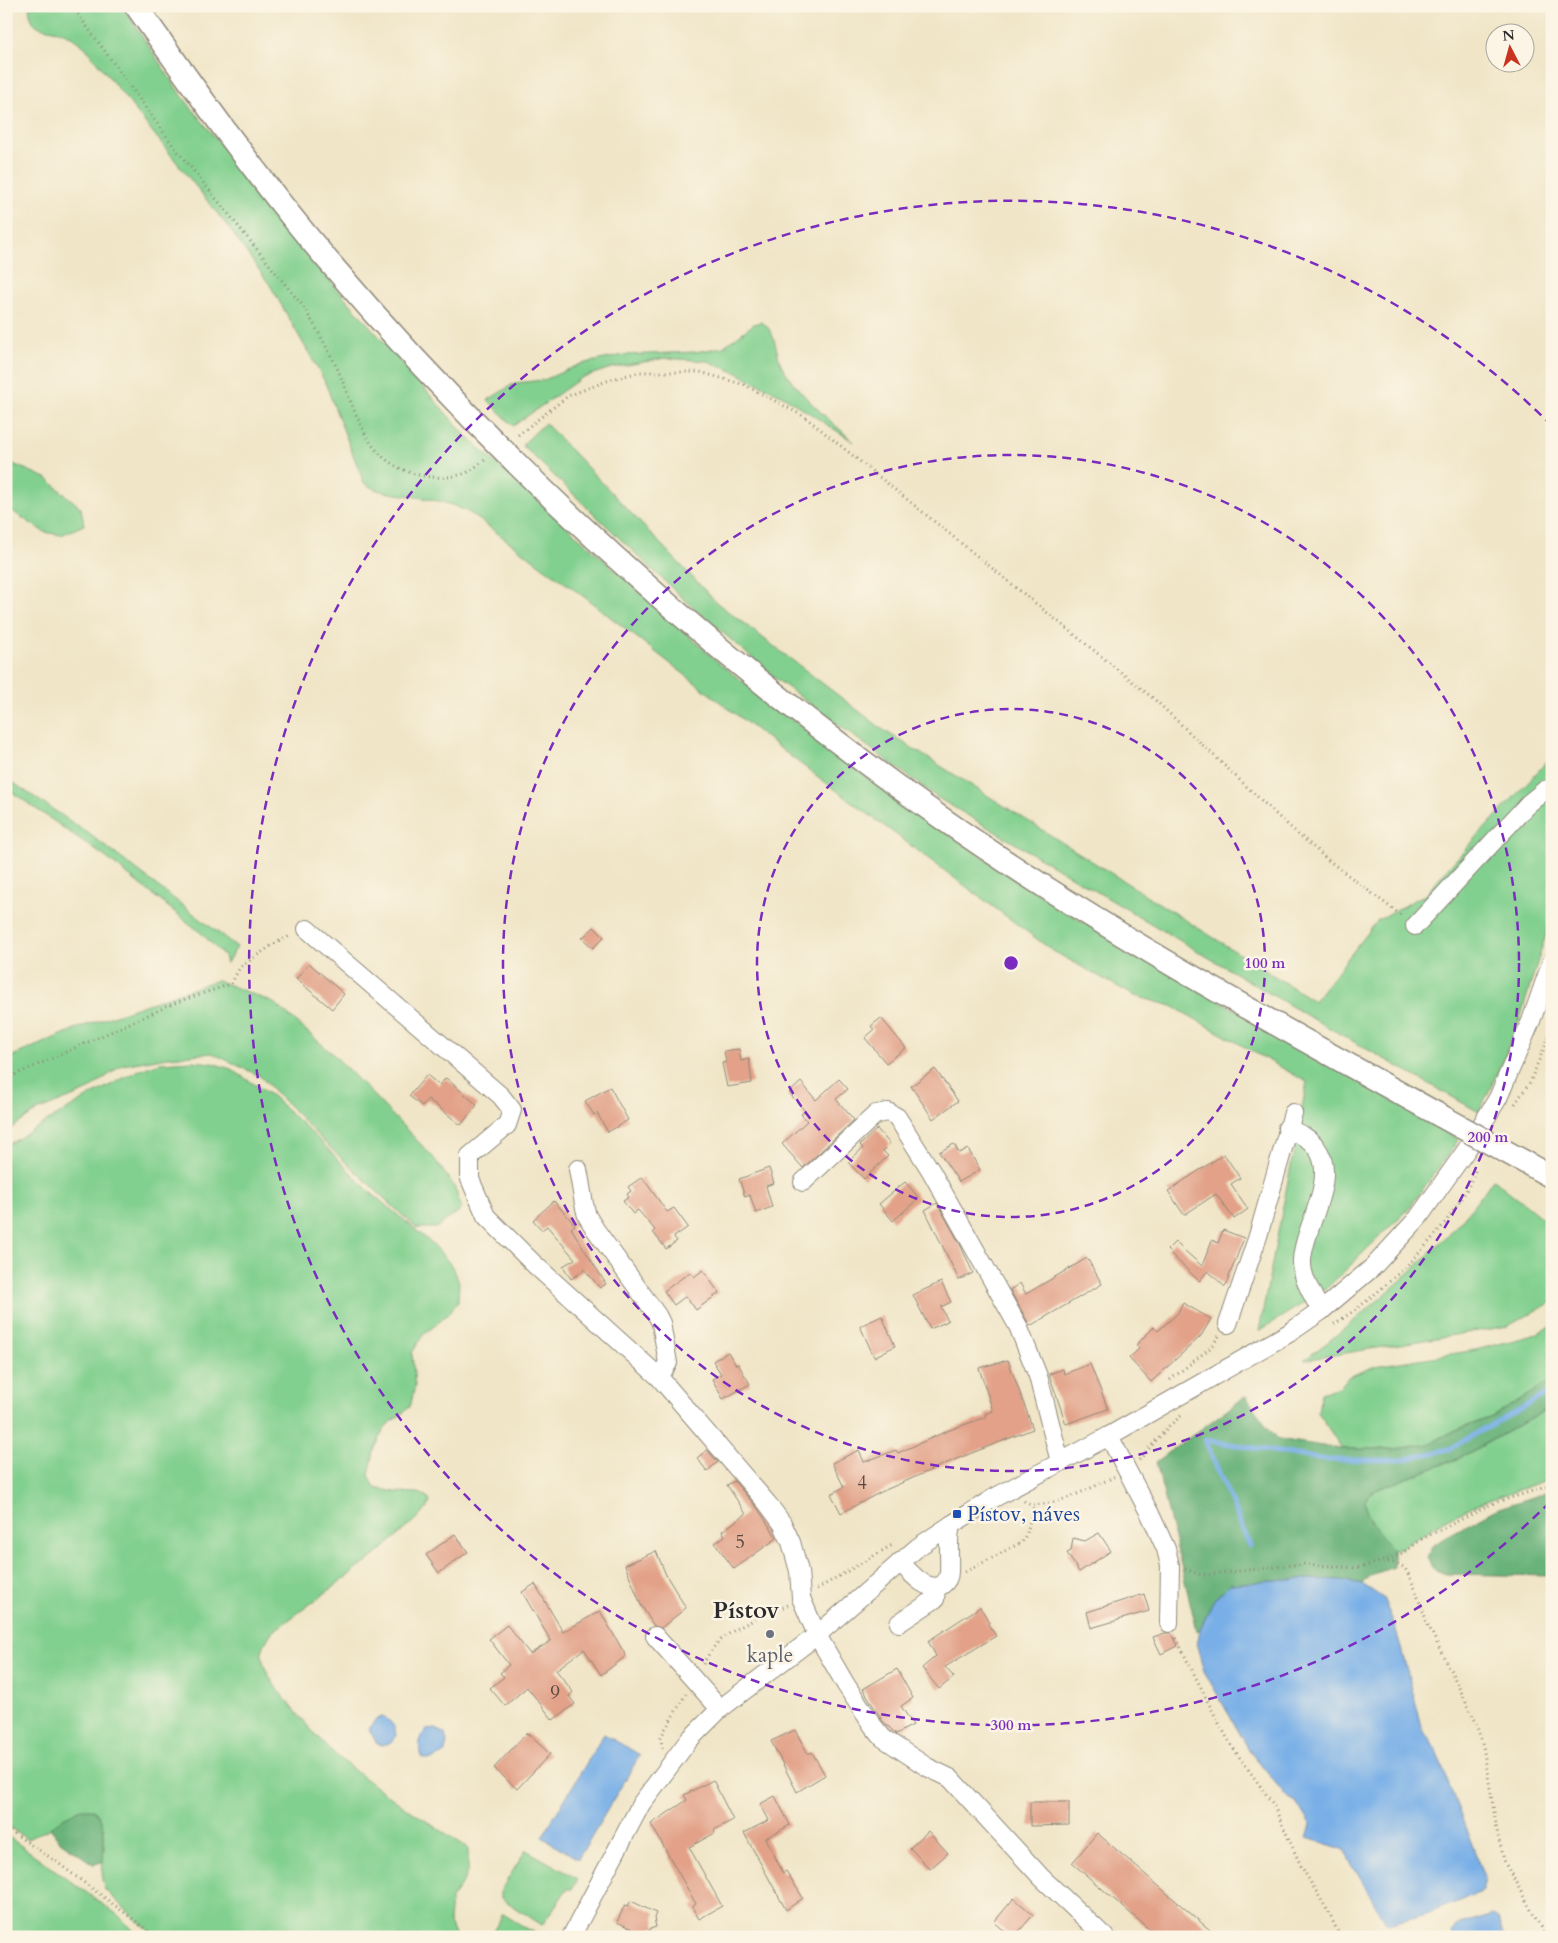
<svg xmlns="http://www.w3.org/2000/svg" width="1558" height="1943" font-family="Cardo,serif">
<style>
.green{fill:#82d08f;stroke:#567e5d}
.forest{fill:#69b27a;stroke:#4a6e52}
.water{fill:#78afe7;stroke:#526d89}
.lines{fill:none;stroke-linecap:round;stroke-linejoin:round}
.stream{stroke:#78afe7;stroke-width:5}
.building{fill:#e2a188}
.minor-casing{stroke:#8e8879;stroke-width:20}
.major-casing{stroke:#8e8879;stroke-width:25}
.path{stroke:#8e8879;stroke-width:3;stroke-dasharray:1 4;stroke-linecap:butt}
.minor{stroke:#fff;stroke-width:18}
.major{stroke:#fff;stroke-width:22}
.major-bridge-casing{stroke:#8e8879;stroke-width:25;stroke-linecap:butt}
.major-bridge{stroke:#fff;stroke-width:22}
.ring{fill:none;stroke:#7b2cbf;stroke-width:2.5;stroke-dasharray:9 6}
.transit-dot{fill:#1a4fb4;stroke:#fcf5e5;stroke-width:2}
.worship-dot{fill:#6b7280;stroke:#fcf5e5;stroke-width:2}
.labels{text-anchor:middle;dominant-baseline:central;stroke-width:5;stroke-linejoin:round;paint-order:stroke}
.number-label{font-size:19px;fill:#594842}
.transit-label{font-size:21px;fill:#164399;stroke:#fcf5e5;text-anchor:start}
.worship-label{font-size:21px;fill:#5b616d;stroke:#fcf5e5}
.quarter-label{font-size:24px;font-weight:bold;fill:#2b2b2b;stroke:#fcf5e5}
.centre{fill:#7b2cbf;stroke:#fcf5e5;stroke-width:2.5}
.ring-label{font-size:15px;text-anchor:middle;font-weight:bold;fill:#7b2cbf;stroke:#fcf5e5;stroke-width:5;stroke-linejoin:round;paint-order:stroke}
</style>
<rect width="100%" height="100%" fill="#fcf5e5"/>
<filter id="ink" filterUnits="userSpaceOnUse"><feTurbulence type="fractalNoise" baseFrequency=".02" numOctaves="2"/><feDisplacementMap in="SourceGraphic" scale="10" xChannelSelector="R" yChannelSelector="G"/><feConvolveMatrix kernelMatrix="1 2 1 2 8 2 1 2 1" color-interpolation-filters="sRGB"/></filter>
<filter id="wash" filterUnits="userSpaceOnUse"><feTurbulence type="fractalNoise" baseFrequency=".0096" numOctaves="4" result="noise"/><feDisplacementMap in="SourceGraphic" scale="20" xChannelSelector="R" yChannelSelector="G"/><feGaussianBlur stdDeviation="1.12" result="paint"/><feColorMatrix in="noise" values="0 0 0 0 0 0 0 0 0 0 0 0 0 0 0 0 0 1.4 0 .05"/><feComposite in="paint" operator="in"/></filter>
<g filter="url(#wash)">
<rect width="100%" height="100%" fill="#f0e5c7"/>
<!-- green -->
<g class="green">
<path d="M29,6H122L179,92L305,252L466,436L720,664L888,794L1063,910L1459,1139L1410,1207L1326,1289L1259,1331L1307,1082L1172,1006L1135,996L1053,951L790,756L587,599L470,513C453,504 436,500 417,497C398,493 380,495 364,483L324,380L270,285L225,223L85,47C77,41 70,35 61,32C41,26 31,31 29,6Z"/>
<path d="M760,322C776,328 775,352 782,366C797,394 831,421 854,442L783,396L735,372L707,361L665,358L611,368L581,378L513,426L488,400L515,383L544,380L581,364L624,355L695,352L723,347L754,324Z"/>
<path d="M545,423L717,603L885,731L1314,1001L1378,920L1418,898L1426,895L1438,879L1552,756V915L1514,1038L1479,1112L1308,1016L938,798L779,681L678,594L522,445Z"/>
<path d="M6,461L46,478L81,508L84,525L61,535L44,532L6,507Z"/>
<path d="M6,778L88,833L237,947L226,964L224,956L200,932L104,856L6,788Z"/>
<path d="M217,980L274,1003L334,1055L433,1157L454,1186L462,1209L436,1228H416L323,1141L260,1076L212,1053L168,1057L122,1065L87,1091L37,1111L6,1132V1059L75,1029Z"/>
<path d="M193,1061L212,1063L231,1069L272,1096L314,1135L370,1192L434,1245L451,1265L459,1282L458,1302L445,1317L423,1335L412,1353L415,1386L410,1407L385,1427L374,1451L369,1475L375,1488L396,1492L419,1493L426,1496L430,1501L427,1509L375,1556L271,1633C267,1640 261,1648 262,1657C265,1675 279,1692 291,1706C307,1725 323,1745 343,1761C381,1794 426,1820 468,1848V1870L462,1884L451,1899L449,1921L456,1937H155L105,1890L102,1880L104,1828H51L27,1839L6,1825V1146L90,1096L137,1071L160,1063Z"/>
<path d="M1493,1179L1552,1226V1302L1508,1326L1304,1360C1337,1336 1367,1310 1398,1283C1433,1251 1467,1219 1493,1179Z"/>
<path d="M1552,1326V1380L1492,1417L1456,1430L1426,1445L1395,1449H1342L1318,1412L1321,1393L1339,1387L1348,1377L1375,1366L1476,1350L1530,1336Z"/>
<path d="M1552,1407V1478L1475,1505L1445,1520L1401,1548L1393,1549C1383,1540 1364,1515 1365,1501C1366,1496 1371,1493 1376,1490L1460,1458Z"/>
<path d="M6,1835L118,1915L140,1937H6Z"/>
<path d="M526,1850L578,1879L572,1889H567L542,1925L501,1898V1890Z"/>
<path d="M503,1914L536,1934L534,1937H490Z"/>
</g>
<!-- forest -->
<g class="forest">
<path d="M1552,1380V1407L1459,1458L1376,1490C1371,1493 1366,1496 1365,1501C1363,1515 1383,1540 1393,1549V1567L1369,1576L1362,1584L1340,1580L1303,1579L1230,1584L1213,1601L1200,1629L1197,1631L1156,1462L1246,1396L1264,1423L1278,1439L1342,1449H1395L1429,1444L1456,1430L1492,1417Z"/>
<path d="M1552,1491V1576L1446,1574L1433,1569L1427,1558L1434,1545L1447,1536L1499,1508Z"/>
<path d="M81,1809H93C108,1823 104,1843 103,1862L93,1864L60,1841L50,1828L63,1818Z"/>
</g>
<!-- water -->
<g class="water">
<path d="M1303,1579L1340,1580L1362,1584L1383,1598L1395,1626L1423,1730L1436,1750L1485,1880L1482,1890C1452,1906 1420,1917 1387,1924L1343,1849L1307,1838L1311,1826L1296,1802L1287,1797L1251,1753L1204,1671L1197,1646L1200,1629L1213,1601L1230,1584Z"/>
<path d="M382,1717C392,1721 395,1726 396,1736L391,1743L381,1745L376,1742L369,1729L375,1720Z"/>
<path d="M436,1729L445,1734L447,1743L444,1754C436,1758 429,1762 421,1757C418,1746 419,1739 426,1730Z"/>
<path d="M604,1734L640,1755L578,1859L542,1837Z"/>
<path d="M1493,1915L1499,1919L1505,1937H1453L1452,1932L1456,1926Z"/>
</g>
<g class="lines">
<!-- stream -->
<g class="stream">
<path d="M1205,1440L1327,1460H1402L1449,1449L1552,1391"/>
<path d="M1205,1440L1250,1546"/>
</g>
</g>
<g id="blocks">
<!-- building -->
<g class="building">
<path d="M594,927L604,937L593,948L582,938Z"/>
<path d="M309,963L344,994L332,1009L296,979Z"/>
<path d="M881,1018L906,1048L886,1063L865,1038L874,1030L871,1026Z"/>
<path d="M739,1049L741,1061L749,1059L752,1083L727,1087L722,1063L726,1062L724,1051Z"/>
<path d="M935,1069L958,1101L933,1119L911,1086Z"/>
<path d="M427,1075L439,1085L446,1078L477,1105L461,1125L428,1099L422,1106L409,1096Z"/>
<path d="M839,1079L848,1089L836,1099L854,1120L803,1168L782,1144L807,1121L801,1114L805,1111L789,1093L801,1082L816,1100Z"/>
<path d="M610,1087L628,1120L608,1132L597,1113L594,1115L585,1101Z"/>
<path d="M877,1129L890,1144L883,1151L888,1156L864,1179L848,1162L863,1148L860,1145Z"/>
<path d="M954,1144L959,1153L968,1149L980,1170L959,1182L939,1152Z"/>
<path d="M1224,1154L1240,1178L1231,1184L1248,1209L1234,1219L1216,1194L1184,1215L1168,1191Z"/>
<path d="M769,1168L774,1183L766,1186L772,1207L756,1213L750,1195L745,1197L739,1179Z"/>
<path d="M642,1177L667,1212L674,1208L688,1227L674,1237L677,1241L666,1249L653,1232L655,1230L638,1210L633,1214L623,1201L629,1197L627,1194L631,1191L628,1187Z"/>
<path d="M905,1182L919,1198L893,1221L879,1204Z"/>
<path d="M554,1201L575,1225L571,1228L606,1284L600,1288L584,1269L583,1271L571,1279L563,1266L575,1259L547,1226L542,1230L533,1220Z"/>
<path d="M937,1203L960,1244L973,1273L959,1280L925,1210Z"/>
<path d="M1223,1230L1244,1238L1225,1287L1208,1271L1199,1281L1167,1250L1175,1242L1202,1266L1212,1240L1218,1243Z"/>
<path d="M1087,1258L1102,1284L1030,1326L1010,1290L1020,1283L1026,1294Z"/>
<path d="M703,1270L719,1293L696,1310L686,1296L674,1305L664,1291L690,1272L694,1277Z"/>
<path d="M941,1282L951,1302L941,1307L948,1321L930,1329L913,1295Z"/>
<path d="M1183,1303L1211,1319L1201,1336L1151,1382L1129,1358L1139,1349L1136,1345L1154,1327L1158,1331L1178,1313Z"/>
<path d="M882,1316L895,1346L874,1357L860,1326Z"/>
<path d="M728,1352L736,1365L738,1364L750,1384L723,1399L712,1379L721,1374L713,1361Z"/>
<path d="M1008,1360L1033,1429L954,1460L883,1491L841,1513L831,1494L844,1487L832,1463L859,1450L864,1462L896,1450L898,1453L947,1431L986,1417L985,1414L993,1411L979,1368Z"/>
<path d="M1090,1364L1108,1409L1066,1424L1049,1374L1063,1369L1064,1374Z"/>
<path d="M707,1450L718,1462L707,1471L697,1458Z"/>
<path d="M734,1481L758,1509L777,1538L734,1569L715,1543L725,1536L722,1531L746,1514L727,1485Z"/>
<path d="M1099,1533L1111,1551L1079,1572L1067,1553L1071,1551L1073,1538L1085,1541Z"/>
<path d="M455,1534L468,1552L439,1573L426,1555Z"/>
<path d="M656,1551L666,1575L686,1608L661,1628L654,1626L641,1605L625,1565Z"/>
<path d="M535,1584L563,1632L600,1611L626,1656L601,1675L584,1649L556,1670L573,1692L569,1696L575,1704L553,1720L527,1687L505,1706L490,1688L504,1677L500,1673L509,1665L489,1639L507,1625L530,1654L551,1641L522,1592Z"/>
<path d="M1144,1594L1149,1611L1091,1628L1087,1612Z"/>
<path d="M980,1607L990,1623L988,1624L996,1636L945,1667L954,1677L939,1689L922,1668L936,1656L928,1641Z"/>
<path d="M1165,1633H1171L1177,1646L1161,1654L1153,1637Z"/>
<path d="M897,1669L913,1698L901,1706L913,1725L896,1734L882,1720L863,1689Z"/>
<path d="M795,1730L808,1754L812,1752L825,1775L797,1792L771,1741Z"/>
<path d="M527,1733L550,1754L517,1789L494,1768Z"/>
<path d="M713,1780L733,1820L714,1830L715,1833L689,1847L722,1906L699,1919L692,1907L696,1904L651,1824L687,1800L684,1795Z"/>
<path d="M775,1796L790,1825L766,1838L783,1873L786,1871L803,1898L786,1910L744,1833L769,1820L760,1804Z"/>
<path d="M1030,1802H1069V1825L1030,1826Z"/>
<path d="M928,1831L948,1853L930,1869L910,1848Z"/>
<path d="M1097,1833L1218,1937H1158L1072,1863Z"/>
<path d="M1014,1898L1033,1915L1014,1937H1012L994,1922Z"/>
<path d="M631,1901L656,1913L654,1918L656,1927L650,1929L647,1936L617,1922L625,1905L628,1906Z"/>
</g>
</g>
</g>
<g filter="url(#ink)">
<use href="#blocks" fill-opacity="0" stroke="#8e8879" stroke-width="1"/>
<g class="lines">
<defs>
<g id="minor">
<path d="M1415,926L1528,804L1545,790L1552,788"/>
<path d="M307,929L501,1096L512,1110L507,1125L470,1156V1179L486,1216L534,1264L659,1377L767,1503L782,1523L791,1542L799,1571L801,1598L817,1635L846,1685L873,1726L883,1738L927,1767L950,1778L1042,1878L1105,1937"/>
<path d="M1287,1128C1297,1133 1309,1137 1316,1147C1340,1178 1303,1227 1302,1261C1301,1278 1314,1297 1321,1311"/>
<path d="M578,1169L584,1204L587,1216L595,1229L657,1315L661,1323L668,1363L659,1377"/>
<path d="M803,1182L876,1114L888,1112L897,1117L931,1171L1018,1326L1038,1376L1060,1462"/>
<path d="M1228,1324L1258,1236L1293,1113"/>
<path d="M1109,1436L1150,1514L1166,1549L1170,1565L1169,1623"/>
<path d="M900,1562C910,1572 926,1593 942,1585C946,1582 949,1578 949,1572C950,1555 947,1541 951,1525"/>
<path d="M899,1623L935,1599L936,1588"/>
<path d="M655,1636L720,1709"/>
<path d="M571,1937L641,1804L689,1740L720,1709L817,1635L918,1547L951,1525L992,1499L1109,1436L1289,1333L1321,1311L1373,1267L1418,1218L1467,1149L1498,1098L1531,1021L1552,961"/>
</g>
<path id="major" d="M136,6C196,91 257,177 324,256C505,469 712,657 940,817C1100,929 1271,1022 1441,1116"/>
</defs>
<!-- minor casing -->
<use href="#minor" class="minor-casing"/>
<!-- major casing -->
<use href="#major" class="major-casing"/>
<!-- path -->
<g class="path">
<path d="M72,6L172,144L301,304C315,325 327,347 338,370C348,393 356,419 369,440C387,471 429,484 463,474C470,472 478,465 485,460"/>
<path d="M518,435L568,396L612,379L640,372H700L745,385L805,417L1154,699L1280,818L1328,860L1402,916"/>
<path d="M6,1079L177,1002L231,984L240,967L274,944L292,935"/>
<path d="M1515,1104L1530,1082L1552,1029"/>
<path d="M1334,1324C1383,1294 1458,1223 1476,1168"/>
<path d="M1170,1380L1210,1348L1219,1336"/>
<path d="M1139,1460L1169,1426L1181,1416"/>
<path d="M1024,1501C1044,1514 1094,1486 1114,1477"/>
<path d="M1383,1561L1396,1563L1405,1568L1412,1581L1428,1625L1475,1720L1483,1746L1498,1836L1505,1863L1546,1937"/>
<path d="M1185,1569L1201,1575L1303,1564L1357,1568L1383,1561L1403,1553L1422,1539L1494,1503L1552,1485"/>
<path d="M965,1572L1022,1542L1027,1533L1034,1505"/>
<path d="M817,1589L894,1544"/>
<path d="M1176,1638L1216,1718L1233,1748L1273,1804L1301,1866L1329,1913L1340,1937"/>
<path d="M703,1664C708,1655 713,1646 722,1639C740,1624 766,1615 788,1605"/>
<path d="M662,1748L661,1738L664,1731L686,1694"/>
<path d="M6,1828L54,1860L157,1937"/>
</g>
<!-- minor -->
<use href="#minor" class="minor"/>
<!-- major -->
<use href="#major" class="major"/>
<defs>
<path id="major-bridge" d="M1441,1116L1552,1177"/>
</defs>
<!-- major-bridge casing -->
<use href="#major-bridge" class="major-bridge-casing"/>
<!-- major-bridge -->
<use href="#major-bridge" class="major-bridge"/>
</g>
</g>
<!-- distance rings -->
<g class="ring">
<circle cx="1011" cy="963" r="254"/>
<circle cx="1011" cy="963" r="508"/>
<path d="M1550 1502A762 762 0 1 1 1550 424"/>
</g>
<!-- markers -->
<rect class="transit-dot" x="952" y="1509" width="10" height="10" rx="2.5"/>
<circle class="worship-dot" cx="770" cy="1634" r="5"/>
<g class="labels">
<!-- number labels -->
<g class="number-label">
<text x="862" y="1483">4</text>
<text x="740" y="1542">5</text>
<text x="555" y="1693">9</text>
</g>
<!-- transit labels -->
<g class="transit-label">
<text x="967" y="1514">Pístov, náves</text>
</g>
<!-- worship labels -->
<g class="worship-label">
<text x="770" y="1655">kaple</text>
</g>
<!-- quarter labels -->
<g class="quarter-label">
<text x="746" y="1610">Pístov</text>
</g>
</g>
<circle cx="1011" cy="963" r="8" class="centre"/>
<g class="ring-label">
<text x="1265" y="968">100 m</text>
<text x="1488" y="1142">200 m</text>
<text x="1011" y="1730">300 m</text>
</g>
<!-- margin -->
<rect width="1558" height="1943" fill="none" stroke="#fcf5e5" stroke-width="25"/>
<!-- north arrow -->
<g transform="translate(1510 48) rotate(354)"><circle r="24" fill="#fcf5e5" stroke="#a8a49b"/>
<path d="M0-4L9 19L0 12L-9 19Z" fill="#c8321e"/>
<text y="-8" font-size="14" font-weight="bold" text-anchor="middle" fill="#2b2b2b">N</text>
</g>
</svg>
